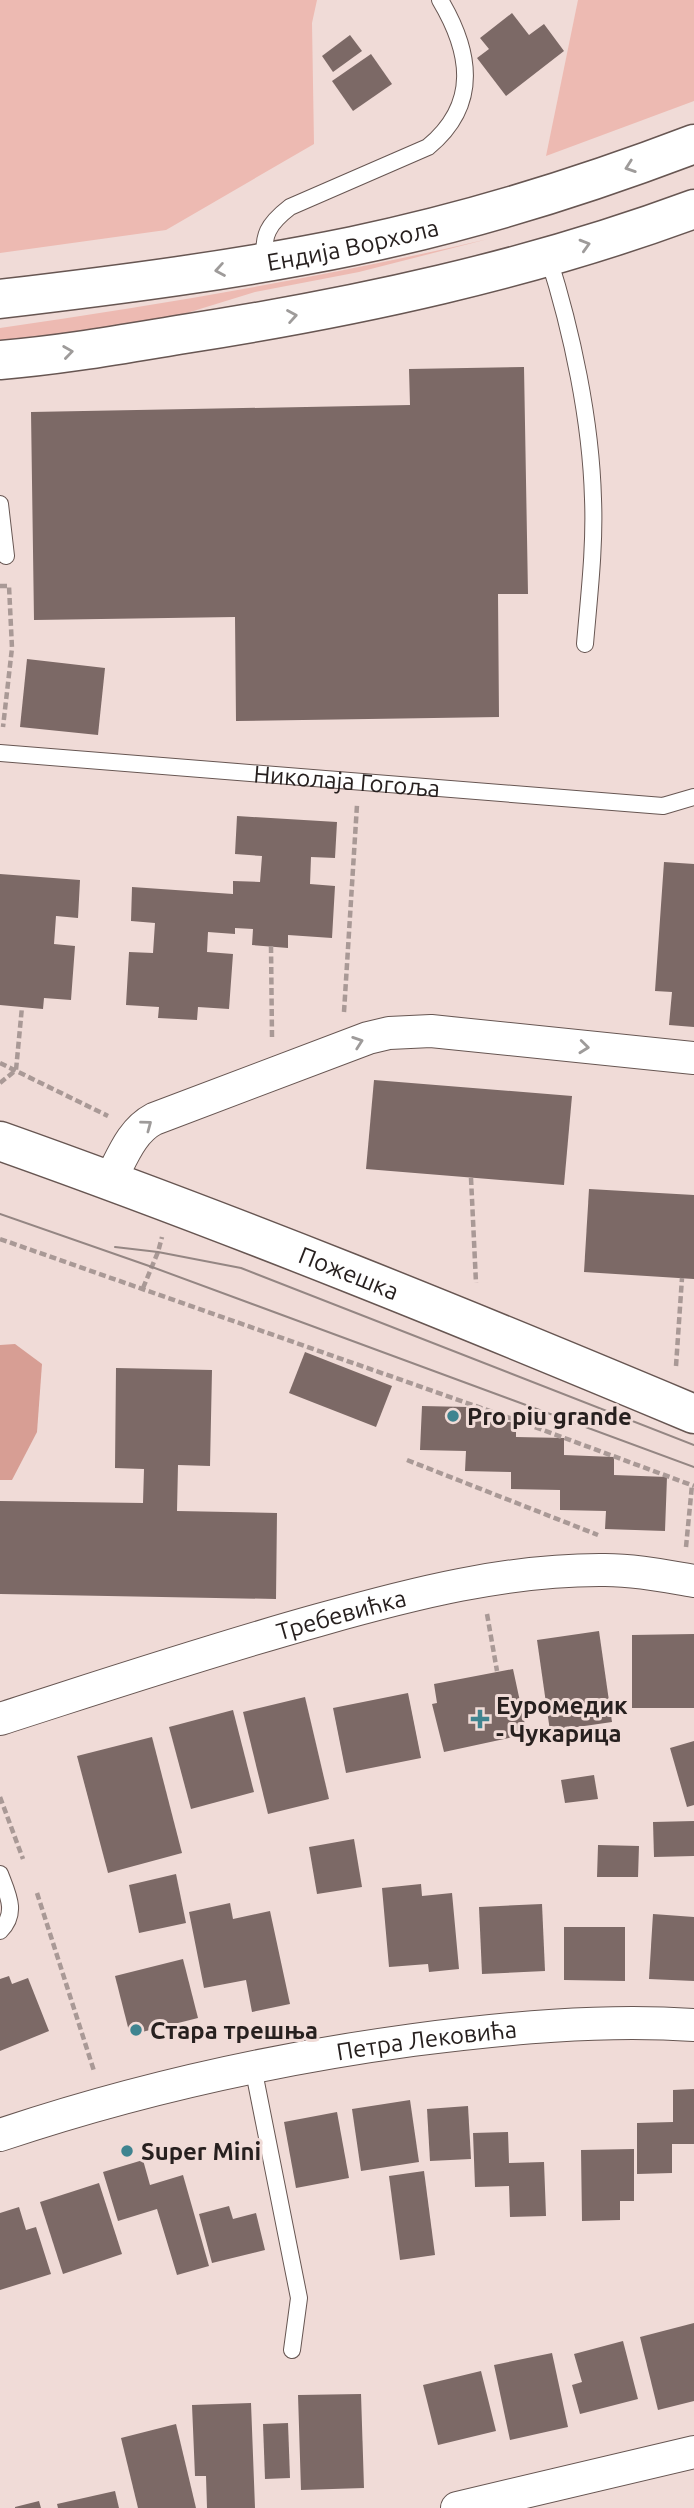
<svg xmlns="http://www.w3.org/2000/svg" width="694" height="2508" font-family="Ubuntu,sans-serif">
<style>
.green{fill:#edbab2}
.forest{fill:#d79e94}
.building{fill:#7c6966}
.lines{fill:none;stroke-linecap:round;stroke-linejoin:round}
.lane-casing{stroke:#675652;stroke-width:18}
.street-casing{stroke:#675652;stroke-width:34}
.secondary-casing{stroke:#675652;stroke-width:41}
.primary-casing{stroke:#675652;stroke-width:41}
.path{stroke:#a99996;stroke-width:4.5;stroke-dasharray:7 3.5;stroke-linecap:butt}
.lane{stroke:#fff;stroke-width:16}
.street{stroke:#fff;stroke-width:32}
.secondary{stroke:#fff;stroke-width:38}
.primary{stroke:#fff;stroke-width:38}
.tram{stroke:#948683;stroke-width:2}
.oneway{stroke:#9e9b9a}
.poi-dot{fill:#3f8490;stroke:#f0dbd7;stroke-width:2.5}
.labels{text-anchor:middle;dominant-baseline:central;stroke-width:6;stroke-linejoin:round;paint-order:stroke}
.street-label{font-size:24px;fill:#27201f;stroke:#f0dbd7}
.poi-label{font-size:24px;font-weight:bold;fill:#27201f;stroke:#f0dbd7;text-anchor:start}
</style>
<rect width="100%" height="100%" fill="#f0dbd7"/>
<!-- green -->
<g class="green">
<path d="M0,0H317L312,23L314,144L166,230L0,253Z"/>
<path d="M578,0H694V101L546,156Z"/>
<path d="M488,239L359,272L255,292L161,321L0,345V328C164,304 326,277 488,239Z"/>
</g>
<!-- forest -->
<path class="forest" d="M15,1344L42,1364L37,1432L12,1480H0V1345Z"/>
<!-- building -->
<g class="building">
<path d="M512,13L529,35L544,24L564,51L506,96L477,58L489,49L480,38Z"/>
<path d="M350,35L362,51L333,72L322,56Z"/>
<path d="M371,54L392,84L353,111L332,81Z"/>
<path d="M524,367L528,594H498L499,717L236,721L235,617L34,620L31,412L410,405L409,369Z"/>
<path d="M27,659L105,668L98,735L20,727Z"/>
<path d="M237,816L337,822L335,858L311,857L310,884L335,886L332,938L288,935V948L252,945L253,929L235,928V934L208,932L207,952L233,954L229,1009L198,1007L197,1020L158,1018L159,1007L126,1005L129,952L153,953L155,923L131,921L132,887L233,894V881L260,882L262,856L235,854Z"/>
<path d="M664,862L694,864V1027L669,1025L672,992L655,991Z"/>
<path d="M0,874L80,880L78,918L56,916L54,944L75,946L71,1000L44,998L43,1009L0,1005Z"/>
<path d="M374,1080L572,1096L564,1185L366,1169Z"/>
<path d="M589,1189L694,1195V1279L584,1272Z"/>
<path d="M305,1352L392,1386L376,1427L289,1393Z"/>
<path d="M116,1368L212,1370L210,1466L178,1465L177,1511L277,1513L276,1599L0,1594V1501L143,1503L144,1469L115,1468Z"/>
<path d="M422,1406L468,1407L467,1421L516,1422V1437L564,1438V1455L614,1457V1475L667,1477L665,1531L605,1529L606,1511L560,1510V1490L511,1489V1472L465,1471L466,1451L420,1450Z"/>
<path d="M599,1631L612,1722L550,1731L537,1640Z"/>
<path d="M694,1634V1708H632V1635Z"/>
<path d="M513,1669L527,1734L444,1752L432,1704L437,1703L434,1684Z"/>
<path d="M408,1693L421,1758L346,1773L333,1708Z"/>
<path d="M305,1697L329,1799L268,1814L243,1712Z"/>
<path d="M233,1710L254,1792L191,1809L169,1727Z"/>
<path d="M152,1737L182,1853L108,1873L77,1756Z"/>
<path d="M694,1741V1805L687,1807L670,1748Z"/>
<path d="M594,1775L598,1799L565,1803L561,1780Z"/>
<path d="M694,1821V1856L654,1857L653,1822Z"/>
<path d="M354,1839L362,1887L317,1894L309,1847Z"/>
<path d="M598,1845L639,1846L638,1877H597Z"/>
<path d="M176,1874L186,1923L139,1933L129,1885Z"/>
<path d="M421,1884L422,1896L452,1893L459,1969L429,1972L428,1964L389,1967L382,1888Z"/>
<path d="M230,1903L233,1919L270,1911L290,2004L252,2012L246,1980L204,1988L189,1912Z"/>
<path d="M542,1904L545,1971L482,1974L479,1907Z"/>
<path d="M653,1914L694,1917V1981L649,1979Z"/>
<path d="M564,1927H625V1981L564,1980Z"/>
<path d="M183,1959L198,2018L130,2035L115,1976Z"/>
<path d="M9,1976L12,1984L28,1978L49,2031L0,2051V1979Z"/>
<path d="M694,2089V2144H672V2173L637,2174V2123L673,2122V2090Z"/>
<path d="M410,2100L419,2162L361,2171L352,2109Z"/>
<path d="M468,2106L471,2159L430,2161L427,2109Z"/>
<path d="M337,2112L349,2178L296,2188L284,2122Z"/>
<path d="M508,2132L509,2163L544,2162L546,2216L510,2217L509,2186L475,2187L473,2133Z"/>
<path d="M634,2149V2201H620V2220L582,2221L581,2150Z"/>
<path d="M143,2160L150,2185L183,2175L209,2266L177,2275L157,2209L118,2221L103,2172Z"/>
<path d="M424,2171L435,2255L400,2260L389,2176Z"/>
<path d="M99,2183L122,2254L63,2274L40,2202Z"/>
<path d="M229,2206L233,2219L256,2213L265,2250L212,2263L199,2214Z"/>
<path d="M19,2207L26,2230L36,2227L51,2274L0,2290V2213Z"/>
<path d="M694,2323V2401L658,2410L640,2337Z"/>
<path d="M623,2341L638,2399L580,2414L572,2385L582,2382L574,2354Z"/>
<path d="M552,2353L568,2427L510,2440L494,2365Z"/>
<path d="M481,2371L496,2431L438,2445L423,2385Z"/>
<path d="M361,2394L364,2488L301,2490L298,2395Z"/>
<path d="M251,2403L255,2508H207L206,2476H195L192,2405Z"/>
<path d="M288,2423L290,2478L265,2479L263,2424Z"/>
<path d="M176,2424L196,2508H138L121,2438Z"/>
<path d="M115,2491L119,2508H58L57,2504Z"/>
<path d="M39,2501L41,2508H15V2507Z"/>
</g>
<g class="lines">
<defs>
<g id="lane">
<path d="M548,256C572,331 591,421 593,499C595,547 589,596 585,644"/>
<path d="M265,262C262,235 268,224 290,207L428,147C480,104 471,52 440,0"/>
<path d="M0,504L6,556"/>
<path id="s1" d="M0,753L663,806L694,797"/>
<path d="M0,1874C8,1895 18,1913 0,1931"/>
<path d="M253,2067L299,2298L292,2350"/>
</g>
<g id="street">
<path d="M110,1180C122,1158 131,1131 154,1119L368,1038L389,1033L431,1031L694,1058"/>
<path id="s2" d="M0,1719C106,1685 211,1650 319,1620C411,1594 508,1569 605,1570C635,1570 664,1576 694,1581"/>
<path id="s3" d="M0,2135C134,2090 273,2059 413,2040C507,2028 600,2019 694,2025"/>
<path d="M457,2508L694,2452"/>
</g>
<g id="secondary">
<path id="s4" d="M0,1141C234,1224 465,1318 694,1414"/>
</g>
<g id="primary">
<path id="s5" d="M0,299C118,285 236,270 353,246C468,222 584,186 694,144"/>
<path d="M0,360C62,355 123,344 184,334C357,307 529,270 694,209"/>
</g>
</defs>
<!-- lane casing -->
<use href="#lane" class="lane-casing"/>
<!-- street casing -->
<use href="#street" class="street-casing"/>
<!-- secondary casing -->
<use href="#secondary" class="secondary-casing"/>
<!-- primary casing -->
<use href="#primary" class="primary-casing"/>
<!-- path -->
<g class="path">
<path d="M0,586H9L12,648L3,727"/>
<path d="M271,946L272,1037"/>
<path d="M344,1012L357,805"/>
<path d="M0,1063L108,1116"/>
<path d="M0,1083L16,1070L22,1007"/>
<path d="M471,1178L476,1283"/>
<path d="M0,1239L524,1423L694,1486"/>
<path d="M143,1288L158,1252L162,1237"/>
<path d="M676,1366L682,1278"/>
<path d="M407,1460L598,1535"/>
<path d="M686,1547L692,1485"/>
<path d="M487,1614L497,1671"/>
<path d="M0,1797L23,1859"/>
<path d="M37,1893L94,2071"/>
</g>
<!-- lane -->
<use href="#lane" class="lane"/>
<!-- street -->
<use href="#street" class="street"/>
<!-- secondary -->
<use href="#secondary" class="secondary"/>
<!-- primary -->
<use href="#primary" class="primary"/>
<!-- tram -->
<g class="tram">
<path d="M0,1214L152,1267L694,1467"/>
<path d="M115,1247L158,1252L241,1268L694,1445"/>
</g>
</g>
<!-- one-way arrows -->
<defs><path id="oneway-chevron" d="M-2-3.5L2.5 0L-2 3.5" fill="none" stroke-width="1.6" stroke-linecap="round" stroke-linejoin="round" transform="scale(1.75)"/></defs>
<g class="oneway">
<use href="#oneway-chevron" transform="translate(630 167) rotate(161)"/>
<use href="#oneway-chevron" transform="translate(585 245) rotate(-16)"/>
<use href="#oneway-chevron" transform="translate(220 270) rotate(170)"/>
<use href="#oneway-chevron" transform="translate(292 316) rotate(-10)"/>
<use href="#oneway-chevron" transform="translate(68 352) rotate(-8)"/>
<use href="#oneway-chevron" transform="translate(358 1042) rotate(-19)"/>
<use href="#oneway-chevron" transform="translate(584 1047) rotate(6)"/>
<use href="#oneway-chevron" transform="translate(147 1125) rotate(-37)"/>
</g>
<!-- markers -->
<g class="poi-dot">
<circle cx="453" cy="1416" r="7"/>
<path d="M476.5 1708.5h7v7h7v7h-7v7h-7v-7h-7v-7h7z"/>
<circle cx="136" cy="2030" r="7"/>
<circle cx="127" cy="2151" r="7"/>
</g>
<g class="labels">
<!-- street labels -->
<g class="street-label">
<text stroke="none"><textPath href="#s5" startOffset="357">Ендија Ворхола</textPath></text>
<text stroke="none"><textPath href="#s1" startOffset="348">Николаја Гогоља</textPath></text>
<text stroke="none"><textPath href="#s4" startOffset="373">Пожешка</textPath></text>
<text stroke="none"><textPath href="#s2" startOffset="357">Требевићка</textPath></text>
<text stroke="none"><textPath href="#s3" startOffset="438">Петра Лековића</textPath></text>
</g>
<!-- poi labels -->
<g class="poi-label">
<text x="467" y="1416">Pro piu grande</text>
<text x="496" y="1705">Еуромедик<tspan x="496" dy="28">- Чукарица</tspan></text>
<text x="150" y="2030">Стара трешња</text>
<text x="141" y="2151">Super Mini</text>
</g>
</g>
</svg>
